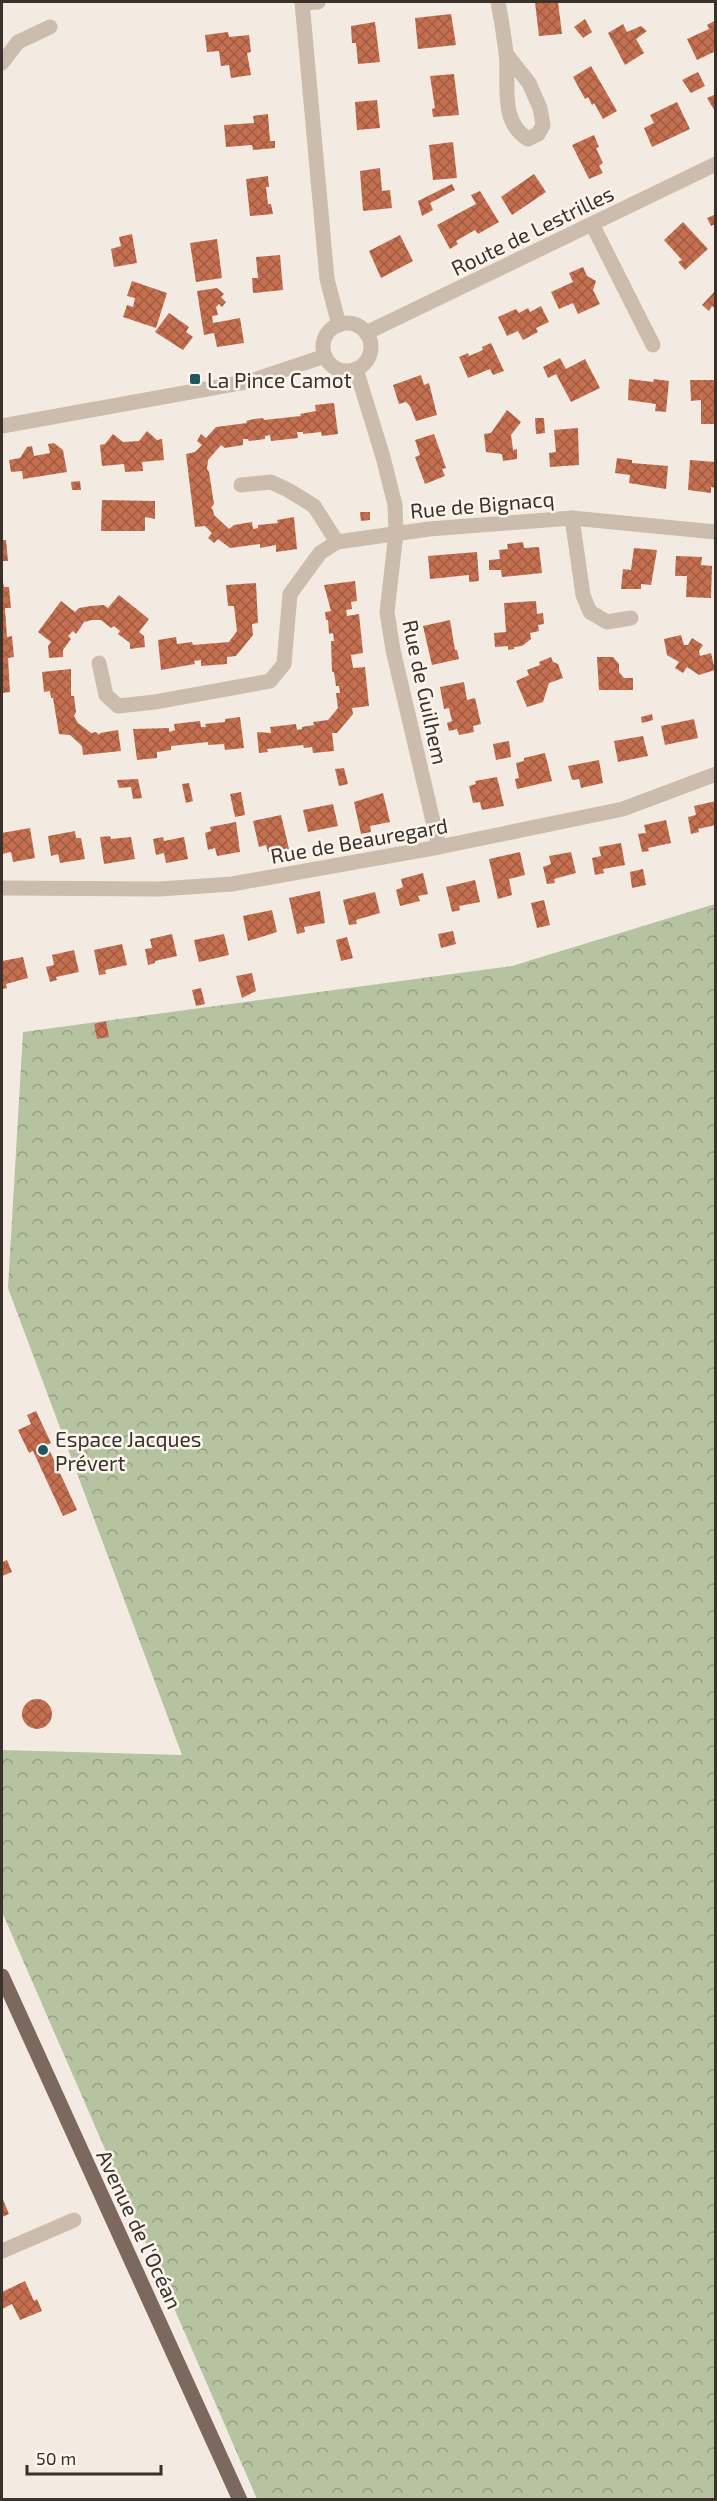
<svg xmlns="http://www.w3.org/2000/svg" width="717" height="2501" font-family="'Exo 2',sans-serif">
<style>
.forest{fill:url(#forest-crowns)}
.building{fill:url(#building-cross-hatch)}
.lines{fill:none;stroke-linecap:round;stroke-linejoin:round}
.minor{stroke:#ccbcad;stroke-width:15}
.major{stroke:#7c685d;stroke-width:15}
.poi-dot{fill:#21565c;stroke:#fbf5ee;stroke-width:2}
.labels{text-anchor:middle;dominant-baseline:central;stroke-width:5;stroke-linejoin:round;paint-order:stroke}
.street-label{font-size:21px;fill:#3a312b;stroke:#fbf5ee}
.poi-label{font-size:21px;fill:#3a312b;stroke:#fbf5ee;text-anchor:start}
</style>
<defs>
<pattern id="forest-crowns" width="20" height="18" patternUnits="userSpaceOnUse" patternTransform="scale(1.5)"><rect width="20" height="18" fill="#b6c3a1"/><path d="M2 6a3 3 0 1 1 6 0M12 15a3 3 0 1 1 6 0" fill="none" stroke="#959f83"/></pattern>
<pattern id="building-cross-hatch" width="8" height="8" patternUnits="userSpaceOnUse" patternTransform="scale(1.5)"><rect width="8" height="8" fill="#c46f4f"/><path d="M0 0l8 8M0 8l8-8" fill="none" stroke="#a05c42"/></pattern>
</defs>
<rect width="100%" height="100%" fill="#f3ebe1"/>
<!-- forest -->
<path class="forest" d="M715,904V2499H257L2,1912V1750L182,1755L8,1288L23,1032L512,966Z"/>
<!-- building -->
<g class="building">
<path d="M535,2H558L562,34L539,36Z"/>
<path d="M451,14L456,45L418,49L415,18Z"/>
<path d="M585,19L592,32L583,38L574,27Z"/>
<path d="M716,20V51L697,60L687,39L709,29L707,25Z"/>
<path d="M375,22L380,62L358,64L356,43H352L351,26Z"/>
<path d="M623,24L627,32L641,26L647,31L636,39L644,53L625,65L608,33Z"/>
<path d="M228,32L229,37L249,35L251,52L247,53L251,75L231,78L229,65L221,66L219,51L207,52L205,35Z"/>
<path d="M591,66L617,111L603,119L594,103L592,105L588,97L585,99L573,77Z"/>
<path d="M698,72L705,86L691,93L682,80Z"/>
<path d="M454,74L459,115L433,117L432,109L435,108L430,76Z"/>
<path d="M716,94V113L707,98Z"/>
<path d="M377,100L380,128L357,130L355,102Z"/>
<path d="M677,102L690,129L652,147L644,128L654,123L650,115Z"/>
<path d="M268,114L270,141H275V148L253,150L252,145L226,147L224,125L254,123L253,116Z"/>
<path d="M594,135L599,147L596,148L603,163L599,166L603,173L589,179L572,145Z"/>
<path d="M453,142L457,178L433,180L429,145Z"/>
<path d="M380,168L382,191L390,190L392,208L363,211L360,171Z"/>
<path d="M534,174L546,192L512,215L501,197Z"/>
<path d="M268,176L269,187H266L268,204H271L273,214L250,216L246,179Z"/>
<path d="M452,184L455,190L430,203L433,210L422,216L418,201Z"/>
<path d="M480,191L499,222L478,234L475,230L456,241L458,244L450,249L437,225L476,204L471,195Z"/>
<path d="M714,215L716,224L711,226L707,218Z"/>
<path d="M683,222L708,249L685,270L678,262L682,260L664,240Z"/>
<path d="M132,234L137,263L114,267L111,249L121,246L119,237Z"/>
<path d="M400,235L413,261L381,278L369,251Z"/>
<path d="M217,239L222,278L196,282L190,243Z"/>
<path d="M280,255L283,290L253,293L252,278H258L256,257Z"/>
<path d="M583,267L587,276L596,281L593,290L600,304L578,314L573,303L559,309L551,292L573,282L569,273Z"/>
<path d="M132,281L167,293L156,328L123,317L127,305L133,307L135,298L127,296Z"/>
<path d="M217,288L224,294L221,297L226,302L222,307L219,304L216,307L218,315L212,316L213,323L240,318L244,343L217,347L214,333L204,335L197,291Z"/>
<path d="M714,292L716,309L712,306L709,311L702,305Z"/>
<path d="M541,306L549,322L536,328L538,332L523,340L518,331L507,336L498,317L516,309L519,313L528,308L530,312Z"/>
<path d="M169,313L189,327L186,332L193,337L183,350L155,332Z"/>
<path d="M491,343L504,371L493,375L490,369L468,378L459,357L468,353L469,356L483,350L482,347Z"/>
<path d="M560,358L566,369L585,359L600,388L571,402L556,374L548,378L543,367Z"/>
<path d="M421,375L424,385L429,383L437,415L416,421L410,406L406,402L399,404L393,385Z"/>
<path d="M629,379L653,382L654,379L669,381L666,412L655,411L656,404L628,400Z"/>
<path d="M690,380H716V424H701V400L691,401Z"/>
<path d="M334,403L338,434L322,436L321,432L303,434V432H297L298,438L271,441L270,435L265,436V439L249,441L248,439H243V445L225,448L221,445L208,460L207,469L209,472L214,504L211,508L213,510L214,515L229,529L234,525L252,522L253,529L258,528V525L278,523L277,520L294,517L297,549L276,552V545L260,548V544L230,548L218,539L214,543L208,538L212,533L205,526L195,527L186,454L195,452L202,445L197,441L201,434L206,438L216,427L247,423L246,421L254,419L263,418L264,420L301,416L300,414L316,411L315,405Z"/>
<path d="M507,410L521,422L511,435L513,450L517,449V459L503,461L502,454L486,452L484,434L491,433Z"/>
<path d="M535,418H544L545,433L536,434Z"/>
<path d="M578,428L579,465L550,467L549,453L556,452L554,430Z"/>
<path d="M147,431L157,440L162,439L164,460L142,462L143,471L125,472L124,464L102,466L100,445L105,444L113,434L123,442L139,441Z"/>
<path d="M434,434L446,468L442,469L445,476L425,484L415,457L420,455L415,440Z"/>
<path d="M54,443L63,450L67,472L23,479L22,471L11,472L9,460L20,458L27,447L32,446L34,456L50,453L48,444Z"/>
<path d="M617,458L632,460V463L668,466L666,489L629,483L630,475L615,473Z"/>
<path d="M690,460L716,462V488L711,487V493L688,490Z"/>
<path d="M80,481L81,490H72L71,482Z"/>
<path d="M102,500L155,501V519L145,517V531H101Z"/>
<path d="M360,512H370V520L361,521Z"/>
<path d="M2,540H6L8,561H2Z"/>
<path d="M523,542L524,548L539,547L542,573L502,577L501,570H489V560L500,559L499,550L508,549L507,544Z"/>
<path d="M634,548L657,550L651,585L641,584V589H621L623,569L631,570Z"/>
<path d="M477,552L479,581L469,582V575L430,579L428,556Z"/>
<path d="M676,556L702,557L701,565L712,566L711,598L686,597L687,576H675Z"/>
<path d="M2,578L4,587H9L11,608H5L7,637L12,636L14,657L8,658L10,692L2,693Z"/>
<path d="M355,581L357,601L351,602L352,609L346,610L347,616L359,614L363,653L351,655L353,668L365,667L369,706L352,708L353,714L337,733H332L334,751L313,753L312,747L304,748L303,745L267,749L268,752L259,753L257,732L271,733L270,727L296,724L297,730L302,729V727L314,725L313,722L328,720L338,708L336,693H340L339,686H336L334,672H332L331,641H334L333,633L329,634L328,620H326L325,612L331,611L324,585Z"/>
<path d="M256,583L258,623L252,624L253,635L236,656L227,657V664L201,666V660L194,661L195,664L161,670L158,640L176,637L177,644L192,642L193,645L229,642L237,631L234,606H228L226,585Z"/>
<path d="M119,595L149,619L139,632L144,636L145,647L130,649V643L118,634L120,631L114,626L111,628L101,620H92L84,622L76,634L73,631L68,636L71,639L63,650V657L49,658L48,646L51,642L38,632L61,601L75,612L79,608L91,606L104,605L108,608Z"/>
<path d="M536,601L537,614L543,613L544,624L538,625L539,631L530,633L531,639L522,646L514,647V649L508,650V646L495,647L494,633L506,632L504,603Z"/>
<path d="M450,620L455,650H457L459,659L432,665L423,626Z"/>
<path d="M681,635L684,645H688L692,638L703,645L699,651L700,656L711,653L715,670L699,675L687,667L683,673L675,668L679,662L667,655L664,639Z"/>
<path d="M551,657L553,662L558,664L563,678L549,683L543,702L527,707L516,681L529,675L527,670L540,665L539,662Z"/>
<path d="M597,657H613L619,664V672L624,678H633V690H599Z"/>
<path d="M71,669V696H74L76,712L74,716L78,723L91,733L96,732L99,735L100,733L118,730L121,751L83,755L82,746L70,735L59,734L53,698H51L50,691L44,692L42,672Z"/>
<path d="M464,682L467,700L475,698L481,724L473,726L474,732L459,735L457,729L449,731L447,723L452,721L449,708L444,709L440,687Z"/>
<path d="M652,714L653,720L642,723L641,717Z"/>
<path d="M240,717L244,748L225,750L224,744L208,745V742L190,744L171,746V750L157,752V758L137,760L133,729L169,728V732L175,730L174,724L200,721L201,727H206L205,724L225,722V719Z"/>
<path d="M694,719L698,738L665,745L661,726Z"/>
<path d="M643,736L648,756L618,762L614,741Z"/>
<path d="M509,741L511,757L496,760L493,744Z"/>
<path d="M545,753L552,781L517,789L515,779L519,778L516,763L524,761V758Z"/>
<path d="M599,760L603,783L581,788L579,779L572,780L568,766Z"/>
<path d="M344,768L348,784L339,786L335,769Z"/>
<path d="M497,777L504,806L482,810L480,802L473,803L469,786L476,784L475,781Z"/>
<path d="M138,779L142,798L133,799L131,787L119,788L117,780Z"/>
<path d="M189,783L193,801L186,803L182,784Z"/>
<path d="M241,792L245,815L235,817L230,794Z"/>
<path d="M383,793L390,822L370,826L371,832L361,834L354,802Z"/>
<path d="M716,801V825L698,829L699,832L691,834L688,817L696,815L694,806Z"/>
<path d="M333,804L338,826L308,832L303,810Z"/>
<path d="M281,815L289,849L268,852L266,845L259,847L253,821Z"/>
<path d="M666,820L671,843L648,848L649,851L642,852L638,834L646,833L644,825Z"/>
<path d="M236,822L240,852L217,856L215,848L208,850L205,833L211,831L210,827Z"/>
<path d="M30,828L35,858L13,862L11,852L2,854V833Z"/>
<path d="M75,831L76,838H81L85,859L60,863L58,854L51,856L48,836Z"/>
<path d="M110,836L111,839L131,837L135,859L104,864L100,837Z"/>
<path d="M163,837L164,841L184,837L188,859L166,863L164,853L156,855L153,839Z"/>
<path d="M621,843L625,865L603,869L604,873L595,875L592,858L601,856L599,847Z"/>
<path d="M520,852L525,875L509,879L512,895L498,899L489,859Z"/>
<path d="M571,852L576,873L554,879L555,883L547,884L543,867L551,864L549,856Z"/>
<path d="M643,869L646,885L632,888L630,872Z"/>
<path d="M423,873L428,894L418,896L420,901L400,906L396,890L403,887L401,879Z"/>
<path d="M475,880L480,902L459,906L460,910L452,912L446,887Z"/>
<path d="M320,891L325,923L304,927L305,932L297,934L289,898Z"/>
<path d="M375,892L380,913L356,920L357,924L349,925L343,900Z"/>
<path d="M544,900L550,925L537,928L531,903Z"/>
<path d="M272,910L277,932L248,941L243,916Z"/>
<path d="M453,931L456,944L441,948L438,934Z"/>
<path d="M172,934L177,956L155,961V963L148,965L145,949L152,948L150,939Z"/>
<path d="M224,934L229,955L199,962L194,940Z"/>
<path d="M347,937L353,958L341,961L336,940Z"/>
<path d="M122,944L127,965L105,970L106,974L99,975L94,950Z"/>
<path d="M74,950L79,972L56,977L57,980L50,982L46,967L54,965L52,955Z"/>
<path d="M23,957L28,978L6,984L7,988L2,989V961Z"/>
<path d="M252,973L256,991L242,998L236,976Z"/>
<path d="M201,988L205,1004L196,1006L192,990Z"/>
<path d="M106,1021L109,1037L97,1039L94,1024Z"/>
<path d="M36,1411L51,1443L47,1445L77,1510L63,1516L33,1451L29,1453L18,1430L31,1424L27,1415Z"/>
<path d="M7,1560L12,1572L2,1576V1562Z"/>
<circle cx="37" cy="1714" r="15"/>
<path d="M2,2197L9,2214L2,2217Z"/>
<path d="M25,2281L34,2301L37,2299L42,2311L20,2320L12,2304L2,2309V2292Z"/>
</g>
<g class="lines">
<!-- minor -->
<g class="minor">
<path d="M302,2L327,279L339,325"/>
<path d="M498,2C501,18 504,36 506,53C510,81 498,121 528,139L538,134L543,125L540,108L529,83L507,55"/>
<path d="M302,3L318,2"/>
<path d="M2,63L18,42L50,27"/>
<path d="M592,224L653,345"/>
<circle cx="347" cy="347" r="24"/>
<path d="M366,333L716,164"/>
<path d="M356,369L383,457L395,505L396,533L387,612L393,650L439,847"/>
<path d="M2,426L251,381L325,356"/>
<path d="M241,485L271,482L288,490L314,506L337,542"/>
<path d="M572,518L583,595L590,612L607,622L631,618"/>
<path d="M99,663L106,695L118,706L155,702L270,681L284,664L290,594L320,553L337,542L429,529L572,518L716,532"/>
<path d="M2,888L160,889L232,884L439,847L623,809L716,774"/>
<path d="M2,2251L74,2220"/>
</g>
<!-- major -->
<path class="major" d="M2,1976L240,2500"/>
</g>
<!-- markers -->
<g class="poi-dot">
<rect x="189" y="373" width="12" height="12" rx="3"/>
<circle cx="43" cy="1450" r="6"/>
</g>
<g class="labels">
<!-- street labels -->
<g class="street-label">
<text transform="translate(532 230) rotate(-26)">Route de Lestrilles</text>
<text transform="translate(482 504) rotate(-5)">Rue de Bignacq</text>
<text transform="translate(426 692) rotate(78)">Rue de Guilhem</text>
<text transform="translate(359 840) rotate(-10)">Rue de Beauregard</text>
<text transform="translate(140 2229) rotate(65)">Avenue de l'Océan</text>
</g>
<!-- poi labels -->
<g class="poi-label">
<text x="207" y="379">La Pince Camot</text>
<text x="55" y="1438">Espace Jacques<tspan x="55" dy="24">Prévert</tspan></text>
</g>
</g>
<!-- border -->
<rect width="717" height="2501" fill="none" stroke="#3a312b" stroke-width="6"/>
<!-- scale -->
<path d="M27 2465v9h134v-9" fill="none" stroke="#3a312b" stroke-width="3"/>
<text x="36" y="2465" font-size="18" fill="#3a312b" stroke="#fbf5ee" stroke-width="4.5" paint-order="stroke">50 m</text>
</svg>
